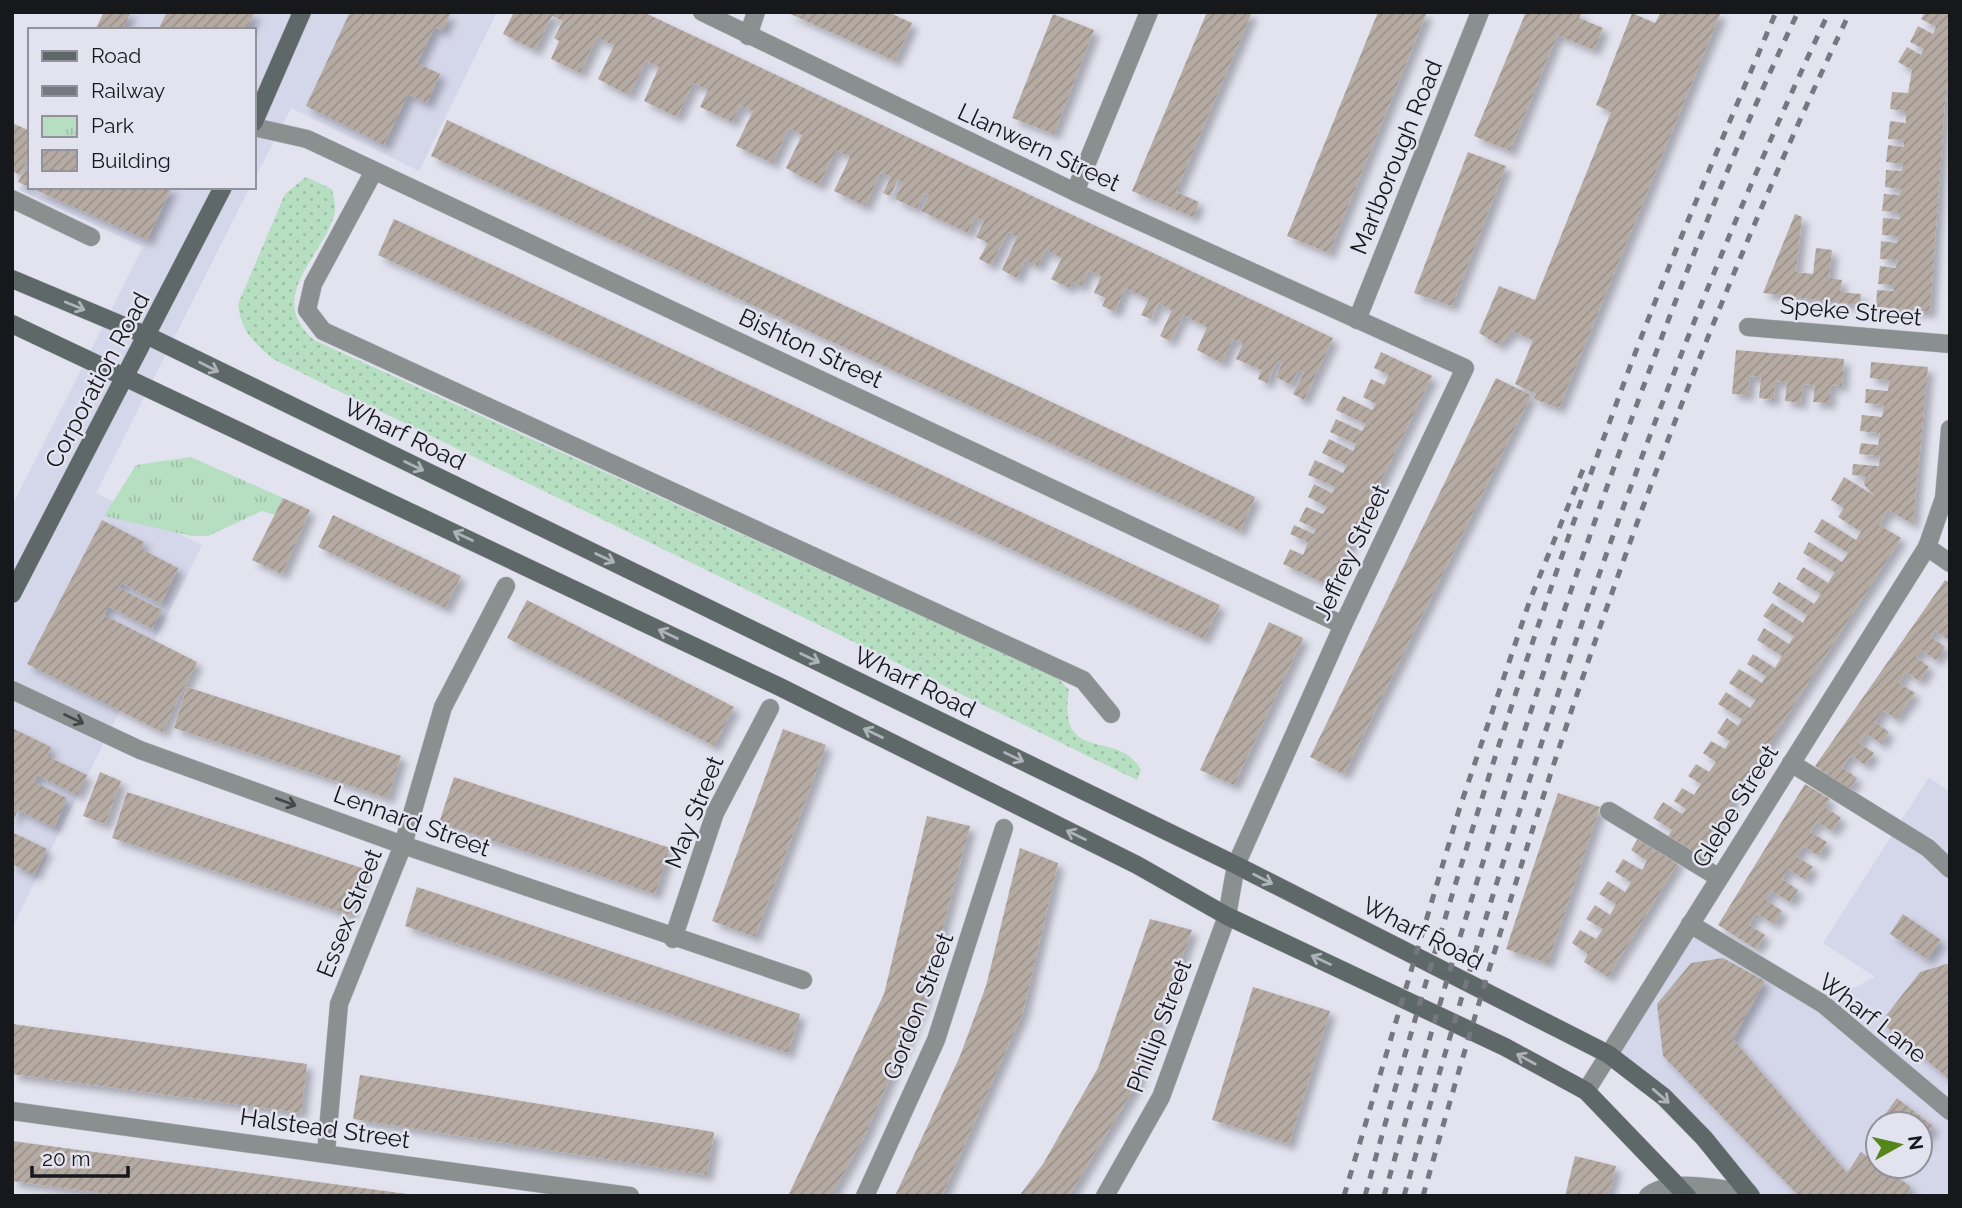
<svg xmlns="http://www.w3.org/2000/svg" width="1962" height="1208" font-family="Raleway,sans-serif">
<style>
.built{fill:#d4d6e9;fill-rule:evenodd}
.grass{fill:url(#grass-dots)}
.park{fill:url(#park-tufts)}
.building{fill:url(#building-hatch);filter:url(#shadow)}
.lines{fill:none;stroke-linecap:round;stroke-linejoin:round}
.lane-casing{stroke:#bdbec9;stroke-width:19}
.street-casing{stroke:#bdbec9;stroke-width:19}
.secondary-casing{stroke:#bdbec9;stroke-width:19}
.lane{stroke:#8a9090;stroke-width:18}
.street{stroke:#8a9090;stroke-width:18}
.secondary{stroke:#5f6868;stroke-width:18}
.rail{stroke:#76777f;stroke-width:5;stroke-dasharray:9 9;stroke-linecap:butt}
.oneway{stroke:#aeb2b9}
.oneway2{stroke:#45484a}
.labels{text-anchor:middle;dominant-baseline:central;stroke-width:5;stroke-linejoin:round;paint-order:stroke}
.street-label{font-size:24px;fill:#17181c;stroke:#e2e3ef}
</style>
<defs>
<pattern id="grass-dots" width="8" height="8" patternUnits="userSpaceOnUse" patternTransform="scale(1.75)"><rect width="8" height="8" fill="#b6dfc2"/><path d="M2 2h.1M6 6h.1" fill="none" stroke="#9cbfa6" stroke-width="1.8" stroke-linecap="round"/></pattern>
<pattern id="park-tufts" width="24" height="20" patternUnits="userSpaceOnUse" patternTransform="scale(1.75)"><rect width="24" height="20" fill="#b6dfc2"/><path d="M3 7l-1-3M5 7V3M7 7l1-3M15 17l-1-3M17 17v-4M19 17l1-3" fill="none" stroke="#9cbfa6"/></pattern>
<pattern id="building-hatch" width="6" height="6" patternUnits="userSpaceOnUse" patternTransform="scale(1.75)"><rect width="6" height="6" fill="#b5aba3"/><path d="M-1 1l2-2M0 6l6-6M5 7l2-2" fill="none" stroke="#9b928c"/></pattern>
<filter id="shadow"><feDropShadow dx="6" dy="6" stdDeviation="3.5" flood-color="#0004"/></filter>
</defs>
<rect width="100%" height="100%" fill="#e2e3ef"/>
<!-- built -->
<g class="built">
<path d="M114,12H497L419,171L291,108L254,180V30H104Z"/>
<path d="M30,169V187H250L96,493L202,545L12,928V506L143,247L19,190Z"/>
<path d="M1929,777L1950,792V1196H1751L1704,1138L1608,1054L1690,924L1823,1004L1875,977L1823,943ZM1878,1124H1920V1166H1878Z"/>
</g>
<!-- grass -->
<path class="grass" d="M306,177L332,189C333,196 336,205 335,211C326,255 263,296 314,340L1058,678L1069,690C1057,767 1118,727 1141,770L1137,780L273,359C253,342 241,331 238,304L285,194Z"/>
<!-- park -->
<path class="park" d="M191,457L283,498L275,515L262,511L208,536H191L104,516L136,465Z"/>
<!-- building -->
<g class="building">
<path d="M104,12H131L122,30H95Z"/>
<path d="M167,12H255L246,30H158Z"/>
<path d="M350,12L450,14L442,31L435,27L417,63L440,74L427,103L408,94L384,145L306,106Z"/>
<path d="M514,12H643L1333,338L1304,400L1293,394L1304,373L1298,370L1291,385L1276,377L1282,363L1277,361L1267,383L1258,379L1261,370L1236,359L1243,343L1233,339L1222,363L1197,350L1207,327L1183,315L1170,341L1160,336L1172,310L1158,303L1151,319L1141,315L1149,299L1125,288L1115,312L1102,306L1106,298L1094,293L1101,276L1089,270L1081,286L1072,282L1069,288L1051,279L1062,258L1046,250L1038,266L1025,260L1017,278L1002,270L1017,237L1008,232L991,265L979,259L988,243L976,237L984,221L975,217L968,233L921,211L929,195L925,193L917,209L895,199L903,183L898,180L890,196L883,193L891,177L881,172L865,206L834,191L850,157L836,150L819,185L800,176L786,168L802,135L789,128L772,163L736,146L753,111L740,106L732,122L700,107L708,90L702,87L693,83L677,117L644,101L659,67L646,61L629,95L611,86L598,79L614,46L597,37L580,73L551,59L559,41L554,38L563,21L552,16L535,50L503,34Z"/>
<path d="M786,12H888L912,23L895,61Z"/>
<path d="M1207,12H1252L1176,192L1199,202L1193,217L1132,191Z"/>
<path d="M1378,12H1427L1329,253L1287,236Z"/>
<path d="M1526,12H1582L1579,18L1603,28L1594,50L1557,35L1510,151L1474,136Z"/>
<path d="M1661,12H1721L1559,408L1534,399L1536,394L1515,384L1533,340L1512,331L1499,345L1479,333L1499,286L1535,300L1611,112L1596,105L1632,13L1655,23Z"/>
<path d="M1925,12H1950V81L1946,88L1930,312L1876,307L1877,290L1894,291V285L1878,284L1880,266L1896,268L1897,260L1880,259L1881,241L1897,243L1898,236L1882,235L1883,218L1900,219V212L1882,211L1884,194L1900,195L1901,189L1885,187L1886,170L1902,171L1903,164L1886,162L1888,145L1904,147V140L1888,139L1890,121L1906,123V111L1890,109L1892,92L1908,93L1912,70L1898,62L1907,47L1921,55L1924,49L1910,42L1918,26L1933,34L1936,27L1921,19Z"/>
<path d="M1053,14L1094,30L1054,134L1012,118Z"/>
<path d="M447,120L1255,497L1240,531L431,156Z"/>
<path d="M12,123L30,131V154L20,175L12,171Z"/>
<path d="M1468,152L1506,166L1452,306L1414,293Z"/>
<path d="M30,161V187H172L147,240L18,182Z"/>
<path d="M1795,214L1802,217L1796,272L1813,274L1816,248L1832,250L1829,278L1842,280L1840,292L1861,294L1860,305L1763,293Z"/>
<path d="M394,219L1220,605L1204,639L378,255Z"/>
<path d="M1736,350L1844,359L1842,386L1831,385L1829,403L1813,402L1815,385L1803,384L1801,403L1785,401L1787,382L1775,381L1774,400L1759,398L1761,377L1750,376L1748,395L1732,394Z"/>
<path d="M1381,352L1432,376L1330,586L1283,564L1290,549L1303,555L1308,542L1290,534L1294,525L1314,534L1316,529L1299,521L1306,507L1323,514L1327,507L1308,497L1314,484L1332,493L1335,487L1308,475L1315,460L1343,473L1347,465L1322,453L1329,439L1353,451L1356,444L1330,432L1336,419L1362,431L1366,424L1336,410L1343,396L1372,410L1376,404L1363,397L1371,379L1384,385L1389,375L1374,368Z"/>
<path d="M1871,362L1928,367L1913,524L1888,510L1879,525L1901,538L1696,857L1667,838L1672,830L1653,818L1663,802L1682,814L1686,809L1674,801L1682,788L1694,795L1701,784L1688,776L1696,764L1709,772L1716,762L1703,753L1711,741L1725,749L1730,741L1717,733L1727,718L1738,726L1742,719L1718,704L1726,692L1750,708L1756,700L1729,683L1739,669L1762,683L1766,676L1747,664L1753,654L1775,668L1782,656L1757,640L1764,628L1789,644L1794,636L1763,616L1772,603L1803,623L1807,615L1772,593L1779,582L1814,604L1821,594L1796,579L1803,567L1828,583L1835,572L1803,553L1809,542L1842,562L1848,553L1814,532L1822,519L1856,540L1861,532L1838,517L1844,508L1831,500L1844,477L1875,496L1864,485L1865,476L1852,475L1853,464L1879,466L1880,456L1859,454L1861,443L1878,445L1880,433L1860,431L1862,415L1882,417L1884,405L1865,403L1866,389L1888,391L1889,380L1870,378Z"/>
<path d="M1496,378L1531,395L1344,774L1310,757Z"/>
<path d="M283,498L310,510L282,574L252,560Z"/>
<path d="M333,515L461,576L445,608L318,547Z"/>
<path d="M102,520L144,542L141,549L178,568L161,604L121,583L119,588L162,610L152,629L108,606L104,615L197,662L162,732L27,664Z"/>
<path d="M1945,580L1950,583V612L1944,620L1950,624V641L1935,630L1931,637L1945,647L1936,660L1921,650L1916,657L1929,667L1919,681L1906,672L1899,683L1915,693L1896,719L1883,710L1875,722L1889,732L1881,744L1866,733L1859,743L1874,753L1865,765L1851,755L1842,767L1857,778L1848,790L1815,766Z"/>
<path d="M527,600L734,707L714,746L507,638Z"/>
<path d="M1269,622L1303,638L1234,785L1200,770Z"/>
<path d="M187,687L401,756L388,798L174,728Z"/>
<path d="M12,728L51,747L47,756L87,775L77,795L37,775L34,782L67,798L54,828L18,810L12,823Z"/>
<path d="M783,729L826,745L755,937L712,921Z"/>
<path d="M100,772L121,781L105,824L83,816Z"/>
<path d="M454,777L670,848L655,894L439,823Z"/>
<path d="M1805,784L1830,799L1825,807L1841,818L1832,831L1817,822L1810,832L1827,842L1819,856L1803,846L1797,857L1813,867L1805,880L1788,869L1782,879L1798,890L1790,902L1771,891L1766,900L1782,911L1774,924L1756,913L1749,925L1765,935L1756,949L1718,925Z"/>
<path d="M127,792L365,869L350,915L112,838Z"/>
<path d="M1558,793L1600,807L1548,963L1506,949Z"/>
<path d="M927,816L970,826L922,1005L864,1137L831,1196H788L884,994Z"/>
<path d="M12,832L47,849L34,875L12,864Z"/>
<path d="M1639,837L1679,861L1608,977L1584,962L1588,954L1572,943L1580,930L1596,939L1603,929L1586,919L1595,905L1610,915L1616,904L1599,894L1608,881L1625,892L1631,882L1615,872L1623,859L1642,870L1647,861L1631,850Z"/>
<path d="M1020,848L1058,863L1023,1012L942,1196H895L960,1056L986,986Z"/>
<path d="M417,887L800,1014L788,1053L405,926Z"/>
<path d="M1903,914L1941,940L1927,959L1890,934Z"/>
<path d="M1150,919L1192,930L1136,1085L1069,1196H1019L1043,1164L1098,1068Z"/>
<path d="M1723,958L1765,981L1733,1039L1847,1173L1861,1152L1910,1186L1907,1196H1799L1663,1056L1657,1004L1691,963Z"/>
<path d="M1950,963V1080L1881,1022L1920,972Z"/>
<path d="M1253,987L1330,1011L1289,1144L1212,1120Z"/>
<path d="M12,1024L307,1064L301,1113L12,1074Z"/>
<path d="M360,1075L714,1132L707,1175L353,1119Z"/>
<path d="M1897,1098L1933,1126L1920,1145V1124H1878Z"/>
<path d="M12,1141L407,1194V1196H124L12,1181Z"/>
<path d="M1575,1156L1616,1166L1608,1196H1565Z"/>
</g>
<g class="lines">
<defs>
<g id="lane">
<path d="M374,171L313,284L307,310L323,331L1083,680L1111,714"/>
<path d="M1927,547L1950,563"/>
<path d="M1791,763L1928,848L1950,869"/>
<path d="M1609,811L1718,877"/>
</g>
<g id="street">
<path d="M702,12L1075,192L1465,368L1343,625L1236,865L1227,916L1161,1097L1105,1196"/>
<path d="M748,36L756,12"/>
<path d="M254,127L307,139L1343,625"/>
<path d="M1075,192L1149,12"/>
<path d="M12,199L91,237"/>
<path d="M1357,320L1480,12"/>
<path d="M1748,327L1950,344"/>
<path d="M12,690L140,750L403,845L803,980"/>
<path d="M1690,924L1823,1004L1950,1111"/>
<path d="M673,939L715,813L770,708"/>
<path d="M1586,1091L1927,547L1944,498L1950,429"/>
<path d="M12,1111L630,1196"/>
<path d="M326,1153L339,1004L403,845L443,707L506,586"/>
<path d="M865,1196L936,1040L1004,828"/>
<path d="M1648,1196C1672,1177 1719,1190 1748,1192"/>
</g>
<g id="secondary">
<path d="M254,122L302,12"/>
<path d="M12,279L148,336L1236,865L1608,1054L1664,1097L1704,1138L1751,1196"/>
<path d="M12,324L780,687L1137,865L1227,916L1505,1047L1586,1091L1687,1196"/>
<path d="M12,594L223,187"/>
</g>
</defs>
<!-- lane casing -->
<use href="#lane" class="lane-casing"/>
<!-- street casing -->
<use href="#street" class="street-casing"/>
<!-- secondary casing -->
<use href="#secondary" class="secondary-casing"/>
<!-- lane -->
<use href="#lane" class="lane"/>
<!-- street -->
<use href="#street" class="street"/>
<!-- secondary -->
<use href="#secondary" class="secondary"/>
<!-- rail -->
<g class="rail">
<path d="M1344,1196L1459,810L1530,600L1584,467"/>
<path d="M1365,1196C1440,925 1523,655 1621,391C1668,263 1723,138 1776,12"/>
<path d="M1384,1196C1451,961 1522,728 1603,498C1662,333 1723,170 1798,12"/>
<path d="M1404,1196C1518,793 1649,392 1829,12"/>
<path d="M1423,1196C1537,792 1669,391 1850,12"/>
</g>
</g>
<!-- one-way arrows -->
<defs><path id="oneway-shaft" d="M-6 0H5M1.5-3L5.5 0L1.5 3" fill="none" stroke-width="1.6" stroke-linecap="round" stroke-linejoin="round" transform="scale(1.75)"/></defs>
<g class="oneway">
<use href="#oneway-shaft" transform="translate(75 306) rotate(22)"/>
<use href="#oneway-shaft" transform="translate(209 367) rotate(27)"/>
<use href="#oneway-shaft" transform="translate(414 466) rotate(26)"/>
<use href="#oneway-shaft" transform="translate(463 536) rotate(-155)"/>
<use href="#oneway-shaft" transform="translate(605 558) rotate(26)"/>
<use href="#oneway-shaft" transform="translate(668 634) rotate(-155)"/>
<use href="#oneway-shaft" transform="translate(810 658) rotate(26)"/>
<use href="#oneway-shaft" transform="translate(873 733) rotate(-154)"/>
<use href="#oneway-shaft" transform="translate(1014 757) rotate(26)"/>
<use href="#oneway-shaft" transform="translate(1076 835) rotate(-154)"/>
<use href="#oneway-shaft" transform="translate(1263 879) rotate(27)"/>
<use href="#oneway-shaft" transform="translate(1321 960) rotate(-155)"/>
<use href="#oneway-shaft" transform="translate(1526 1059) rotate(-151)"/>
<use href="#oneway-shaft" transform="translate(1661 1096) rotate(41)"/>
</g>
<g class="oneway2">
<use href="#oneway-shaft" transform="translate(74 719) rotate(25)"/>
<use href="#oneway-shaft" transform="translate(286 802) rotate(20)"/>
</g>
<g class="labels">
<!-- street labels -->
<g class="street-label">
<text transform="translate(1039 147) rotate(25)">Llanwern Street</text>
<text transform="translate(1396 157) rotate(-68)">Marlborough Road</text>
<text transform="translate(1851 311) rotate(5)">Speke Street</text>
<text transform="translate(811 348) rotate(25)">Bishton Street</text>
<text transform="translate(97 380) rotate(-62)">Corporation Road</text>
<text transform="translate(405 434) rotate(26)">Wharf Road</text>
<text transform="translate(1351 552) rotate(-65)">Jeffrey Street</text>
<text transform="translate(915 682) rotate(26)">Wharf Road</text>
<text transform="translate(1735 806) rotate(-58)">Glebe Street</text>
<text transform="translate(694 812) rotate(-68)">May Street</text>
<text transform="translate(412 821) rotate(20)">Lennard Street</text>
<text transform="translate(349 913) rotate(-68)">Essex Street</text>
<text transform="translate(1423 933) rotate(27)">Wharf Road</text>
<text transform="translate(918 1006) rotate(-69)">Gordon Street</text>
<text transform="translate(1873 1018) rotate(38)">Wharf Lane</text>
<text transform="translate(1159 1026) rotate(-69)">Phillip Street</text>
<text transform="translate(325 1128) rotate(8)">Halstead Street</text>
</g>
</g>
<!-- border -->
<rect width="1962" height="1208" fill="none" stroke="#17181c" stroke-width="28"/>
<!-- legend -->
<rect x="28" y="28" width="228" height="161" fill="#e2e3ef" stroke="#91929b" stroke-width="2"/>
<rect x="42" y="51" width="35" height="10" fill="#5f6868" stroke="#91929b" stroke-width="2"/>
<text x="91" y="63" font-size="21" fill="#17181c">Road</text>
<rect x="42" y="86" width="35" height="10" fill="#76777f" stroke="#91929b" stroke-width="2"/>
<text x="91" y="98" font-size="21" fill="#17181c">Railway</text>
<rect x="42" y="116" width="35" height="21" fill="url(#park-tufts)" stroke="#91929b" stroke-width="2"/>
<text x="91" y="133" font-size="21" fill="#17181c">Park</text>
<rect x="42" y="150" width="35" height="21" fill="url(#building-hatch)" stroke="#91929b" stroke-width="2"/>
<text x="91" y="168" font-size="21" fill="#17181c">Building</text>
<!-- north arrow -->
<g transform="translate(1899 1145) rotate(82)"><circle r="33" fill="#e2e3ef" stroke="#91929b" stroke-width="2"/>
<path d="M0-5L12 26L0 18L-12 26Z" fill="#558619"/>
<text y="-10" font-size="19" font-weight="bold" text-anchor="middle" fill="#17181c">N</text>
</g>
<!-- scale -->
<path d="M32 1166v10h96v-10" fill="none" stroke="#17181c" stroke-width="3.5"/>
<text x="42" y="1166" font-size="21" fill="#17181c" stroke="#e2e3ef" stroke-width="5" paint-order="stroke">20 m</text>
</svg>
